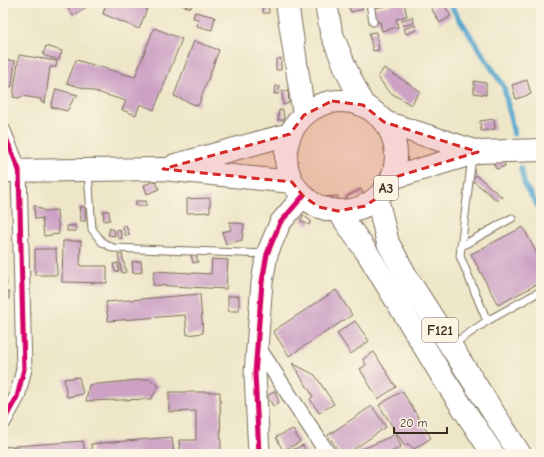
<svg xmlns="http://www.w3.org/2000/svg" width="544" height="457" font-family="'Comic Neue',sans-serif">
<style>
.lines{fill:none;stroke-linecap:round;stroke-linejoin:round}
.stream{stroke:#53a4cd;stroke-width:5.5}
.building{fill:#cca1c4}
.lane-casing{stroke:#796c59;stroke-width:9}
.street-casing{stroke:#796c59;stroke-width:17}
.secondary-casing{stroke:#796c59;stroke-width:23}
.primary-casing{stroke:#796c59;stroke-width:24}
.highway-casing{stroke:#796c59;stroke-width:24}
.lane{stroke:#fff;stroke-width:7}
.street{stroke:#fff;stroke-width:15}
.secondary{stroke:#fff;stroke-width:21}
.primary{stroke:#fff;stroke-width:22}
.highway{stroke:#fff;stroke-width:22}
.cycleway-casing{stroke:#fcf5e5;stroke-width:8}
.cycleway{stroke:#d6006c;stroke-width:5}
.marked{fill:#d62828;fill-opacity:0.2;stroke:#d62828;stroke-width:3;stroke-dasharray:8 5;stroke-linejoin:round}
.labels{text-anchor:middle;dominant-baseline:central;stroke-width:3.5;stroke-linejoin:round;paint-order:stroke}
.shield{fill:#fcf5e5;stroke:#75675a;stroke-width:1}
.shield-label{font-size:14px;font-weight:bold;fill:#3b2a1e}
</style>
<rect width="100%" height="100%" fill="#fcf5e5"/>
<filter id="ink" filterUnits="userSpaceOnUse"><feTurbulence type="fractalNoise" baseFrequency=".025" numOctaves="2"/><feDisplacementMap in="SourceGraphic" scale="8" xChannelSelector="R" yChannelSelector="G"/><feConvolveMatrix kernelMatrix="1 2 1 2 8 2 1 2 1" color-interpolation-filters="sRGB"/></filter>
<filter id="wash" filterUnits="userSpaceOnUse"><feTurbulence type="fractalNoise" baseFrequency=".012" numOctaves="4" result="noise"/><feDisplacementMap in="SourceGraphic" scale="16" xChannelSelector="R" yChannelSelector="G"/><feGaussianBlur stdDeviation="0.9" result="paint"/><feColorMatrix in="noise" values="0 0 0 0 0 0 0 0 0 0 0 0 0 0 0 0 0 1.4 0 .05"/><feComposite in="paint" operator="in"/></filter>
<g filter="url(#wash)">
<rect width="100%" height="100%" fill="#ede6c7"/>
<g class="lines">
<!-- stream -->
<g class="stream">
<path d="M449,3L504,87L514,134"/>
<path d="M521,168L525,186L541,211"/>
</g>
</g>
<g id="blocks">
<!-- building -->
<g class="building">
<path d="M64,3H92L73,16Z"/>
<path d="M106,3H132L147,9L139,29L103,14Z"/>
<path d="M175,3H192L191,8Z"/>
<path d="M262,3H268L269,13H263Z"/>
<path d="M361,3L363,9L351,12L349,7Z"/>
<path d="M391,3H404L407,16L396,19L398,27L382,31L380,22H377L374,8L391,5Z"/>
<path d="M440,3H443L451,16L440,23L431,8Z"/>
<path d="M195,12L215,17L212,30L197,26L198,19L193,18Z"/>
<path d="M412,17L414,23L403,26L402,20Z"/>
<path d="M415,25L417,30L406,34L404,29Z"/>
<path d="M154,28L182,39L154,110L140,104L136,115L122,110L126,101L67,83L76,60L135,77Z"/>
<path d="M376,32L379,50L373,51L369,33Z"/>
<path d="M194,41L219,50L198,106L174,96Z"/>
<path d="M46,46L62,51L59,60L43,55Z"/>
<path d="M19,55L57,61L56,67H50L45,103L41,102V99L22,96L19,98L13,97Z"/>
<path d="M281,58V70H276V60Z"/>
<path d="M7,60L15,61L12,87L4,86Z"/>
<path d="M384,68L420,91L411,105L388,91L378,77Z"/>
<path d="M527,80L531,94L516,99L512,85Z"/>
<path d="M474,81L486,83V95L474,93Z"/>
<path d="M276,86H280L278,94H274Z"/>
<path d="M56,89L78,95L73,100L67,111L51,107Z"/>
<path d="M282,91H288L289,103L283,105Z"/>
<path d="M279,110H283L284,120H278Z"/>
<path d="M494,119L495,129L481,131L480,121Z"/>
<path d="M503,158L505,166L496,169L493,161Z"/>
<path d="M476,175L502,197L498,201L472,180Z"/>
<path d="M155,181L159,189L147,194L144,185Z"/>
<path d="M361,189L364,195L347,201V196Z"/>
<path d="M338,196V202H325L326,197Z"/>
<path d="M210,198V212L187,213V199Z"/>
<rect x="136" y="201" width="10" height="5"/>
<path d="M34,205L45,211L57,210L59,234L44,236L42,218L35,219Z"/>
<path d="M79,206L85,207L86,221H81Z"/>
<path d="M103,211H109L110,220L104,221Z"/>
<path d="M303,215L311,221L309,225L301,221Z"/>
<path d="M229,222L244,224L242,240L226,244L222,232L231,230Z"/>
<path d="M75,225L76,231H67V226Z"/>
<path d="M126,225L129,235L126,236L122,226Z"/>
<path d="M523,227L541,262V282L498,305L471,254Z"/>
<path d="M110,228L114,230L115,236L108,235Z"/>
<path d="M120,229L122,239L118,238L116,230Z"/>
<path d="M63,241H81L80,266H107V283L62,282Z"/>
<path d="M35,249H56L57,275H35Z"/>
<path d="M122,254L126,272L122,273L118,255Z"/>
<path d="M196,254L198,262L193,263L191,255Z"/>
<path d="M212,259L228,260L226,289L153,285L154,271L211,274Z"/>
<path d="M141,261L142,272L133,273L132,262Z"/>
<path d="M118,263L119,271L115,272L113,264Z"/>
<path d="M3,265L7,285L3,286Z"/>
<path d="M336,290L352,315L289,356L273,331Z"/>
<path d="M3,292H9V299L3,300Z"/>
<path d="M200,294L203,333L187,335L185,315L108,321L106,302Z"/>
<rect x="228" y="296" width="11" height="15"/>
<path d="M355,321L369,341L351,354L337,333Z"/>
<path d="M374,352L396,387L378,399L360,369L366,365L363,359Z"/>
<path d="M292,363L315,375L334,404L319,413L310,399L313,396Z"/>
<path d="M79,377L83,394L67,397L64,379Z"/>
<path d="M149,379L159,386L151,399L86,401L89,385Z"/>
<path d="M275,391L279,403L273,406L267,396Z"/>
<path d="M402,391L431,438L414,449L408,444L404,445L379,405Z"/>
<path d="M169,392H220L221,454H180L179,440H196V411L169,412Z"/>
<path d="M372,406L386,427L347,454H340L328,435Z"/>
<path d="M293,429L300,442L283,451L276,437Z"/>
<path d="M396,434L401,447L387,454H352Z"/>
<path d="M172,437L174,454H92L91,444Z"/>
<path d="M83,441L85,454H3V447Z"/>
<path d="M303,445L308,454H284Z"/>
</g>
</g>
</g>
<g filter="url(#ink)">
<use href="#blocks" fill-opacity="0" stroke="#796c59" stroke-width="1"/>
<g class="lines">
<defs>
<g id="lane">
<path d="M370,3L373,22"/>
<path d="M472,157L460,256L487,321"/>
<path d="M88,173L92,229L102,242L113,248L265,254"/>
<path d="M460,247L512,218"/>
<path d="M452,345L487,321L541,291"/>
</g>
<g id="street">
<path d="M3,131L19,170L24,369L17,397L3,422"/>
<path d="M257,346L328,454"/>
</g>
<path id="secondary" d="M259,454L255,374L262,282L267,254L280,223L303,196"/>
<g id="primary">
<path d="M287,3L304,115"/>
<path d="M326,3L331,32L346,69L363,105"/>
<path d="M377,198L388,243L409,281L520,454"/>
<path d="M338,211L368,254L442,376L493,454"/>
</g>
<g id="highway">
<circle cx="341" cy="156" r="55"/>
<path d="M384,122L478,152"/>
<path d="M175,165L290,134"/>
<path d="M3,171L163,169L292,182"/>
<path d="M392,178L478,152L541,150"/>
</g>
</defs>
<!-- lane casing -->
<use href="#lane" class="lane-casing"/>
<!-- street casing -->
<use href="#street" class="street-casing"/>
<!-- secondary casing -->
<use href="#secondary" class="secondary-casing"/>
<!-- primary casing -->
<use href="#primary" class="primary-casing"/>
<!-- highway casing -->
<use href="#highway" class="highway-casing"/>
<!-- lane -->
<use href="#lane" class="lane"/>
<!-- street -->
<use href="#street" class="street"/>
<!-- secondary -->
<use href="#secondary" class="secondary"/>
<!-- primary -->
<use href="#primary" class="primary"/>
<!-- highway -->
<use href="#highway" class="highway"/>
<defs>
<g id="cycleway">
<path d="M3,131L19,170L24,369L17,397L3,422"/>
<path d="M259,454L255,374L262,282L267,254L280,223L303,196"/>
</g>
</defs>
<!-- cycleway casing -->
<use href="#cycleway" class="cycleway-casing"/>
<!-- cycleway -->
<use href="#cycleway" class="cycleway"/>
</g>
</g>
<!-- marked area -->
<path class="marked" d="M332,101L363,105L384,122L478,152L392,178L377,198L365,206L338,211L319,207L303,196L292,182L163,169L290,134L304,115Z"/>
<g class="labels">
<!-- shield labels -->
<g class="shield">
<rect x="374" y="176" width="24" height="24" rx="3"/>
<rect x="422" y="318" width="36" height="24" rx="3"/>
</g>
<g class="shield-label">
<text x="386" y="188">A3</text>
<text x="440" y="330">F121</text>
</g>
</g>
<!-- margin -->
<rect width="544" height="457" fill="none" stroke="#fcf5e5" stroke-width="16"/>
<!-- scale -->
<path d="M394 427v6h53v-6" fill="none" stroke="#3b2a1e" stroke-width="2"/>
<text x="400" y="427" font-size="12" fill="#3b2a1e" stroke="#fcf5e5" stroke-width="3" paint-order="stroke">20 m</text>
</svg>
